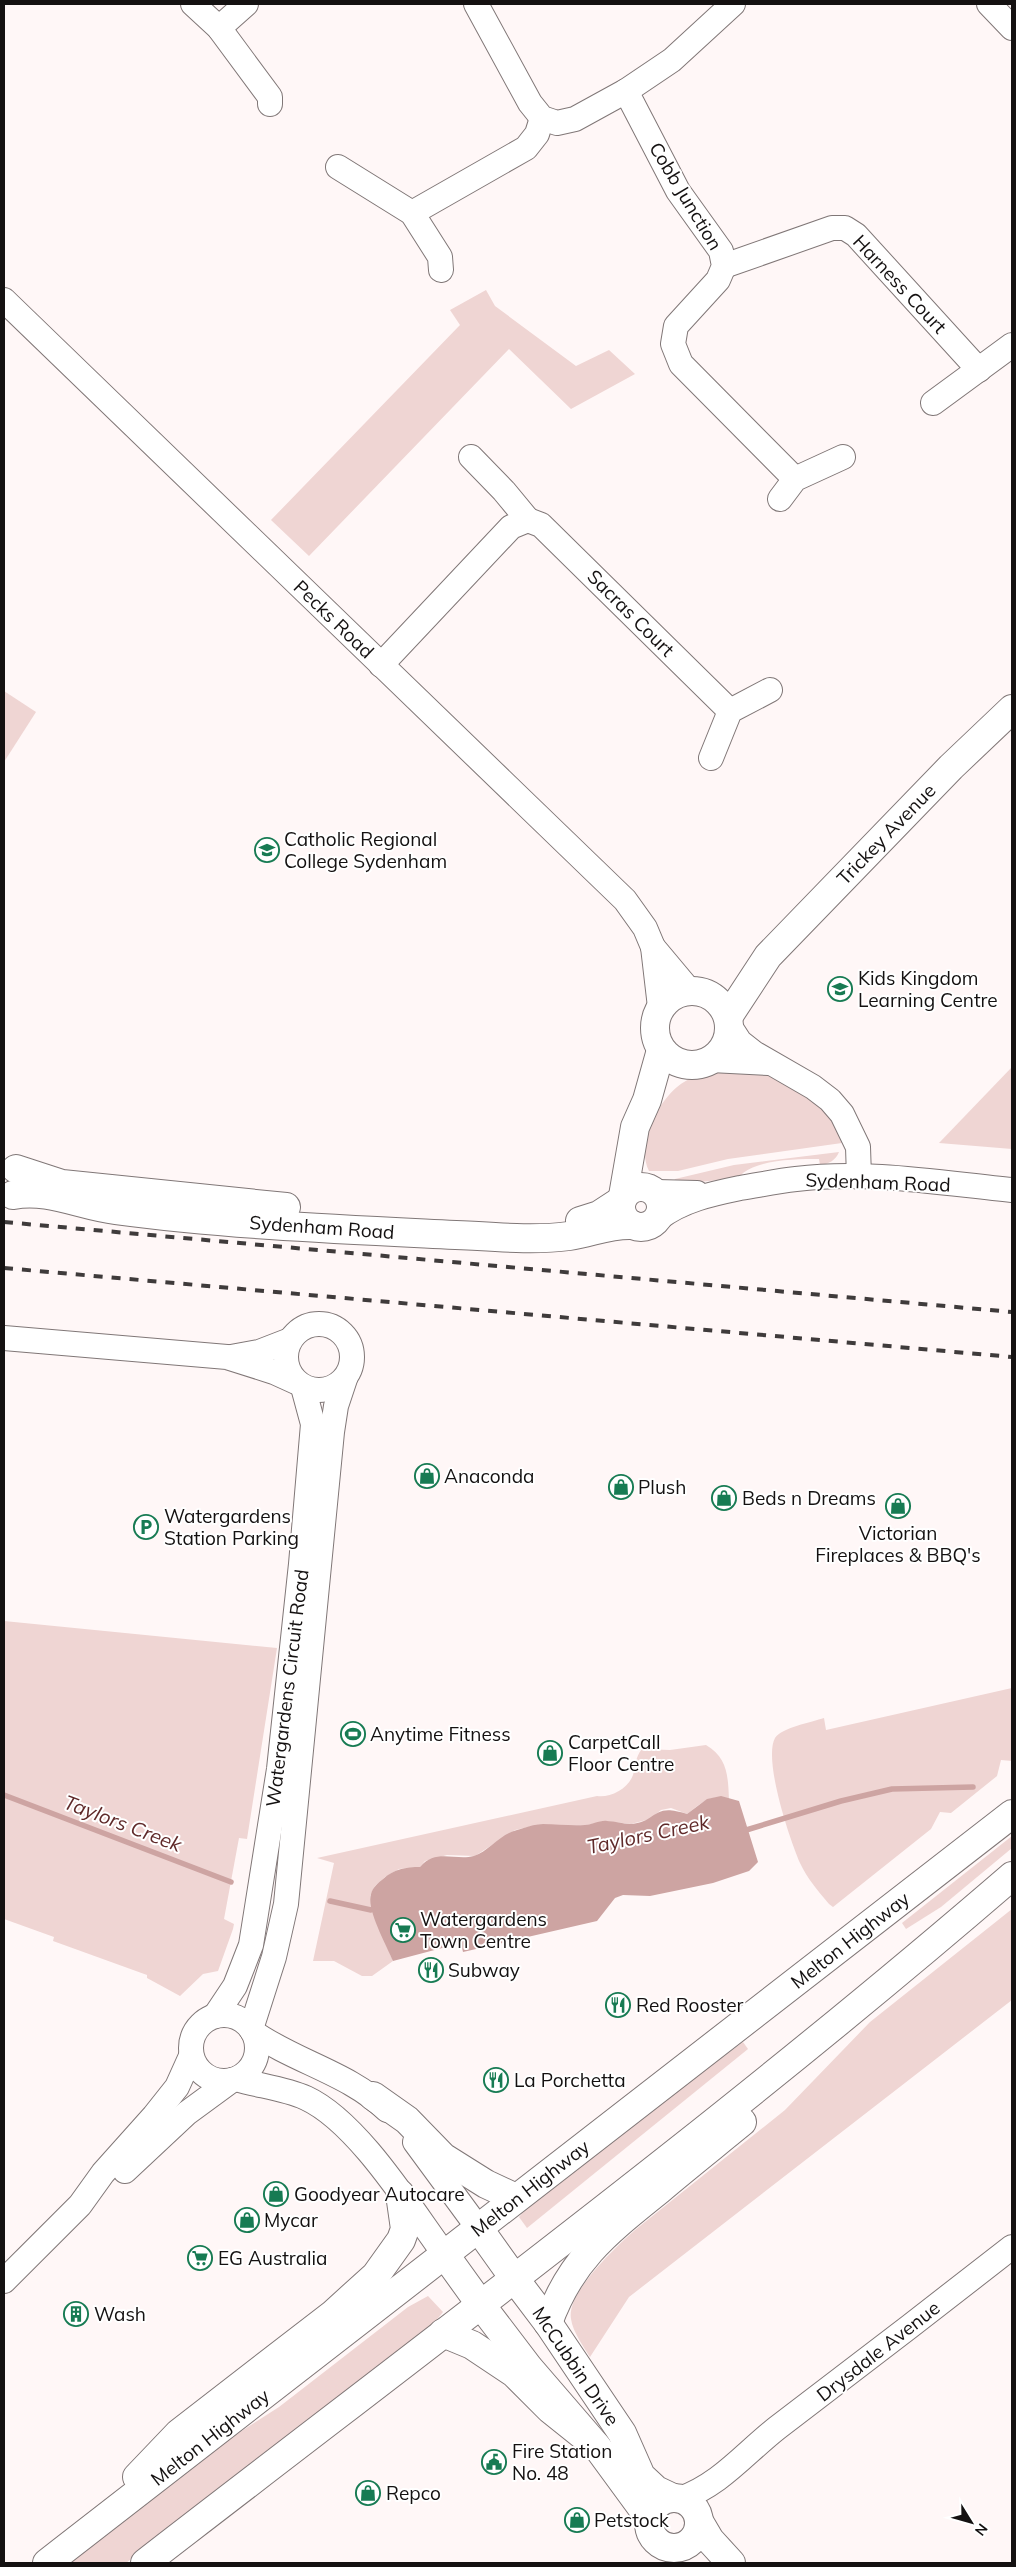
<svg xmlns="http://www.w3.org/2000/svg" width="1016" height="2567" font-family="Mulish,sans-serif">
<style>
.green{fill:#efd5d3}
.water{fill:#cda4a2}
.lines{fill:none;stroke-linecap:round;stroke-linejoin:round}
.stream{stroke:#cda4a2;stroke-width:5.5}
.minor-casing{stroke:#807777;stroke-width:26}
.tertiary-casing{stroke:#807777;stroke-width:30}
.trunk-casing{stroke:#807777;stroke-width:30}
.minor{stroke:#fff;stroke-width:24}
.tertiary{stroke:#fff;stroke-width:28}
.trunk{stroke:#fff;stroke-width:28}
.rail{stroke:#3f3b3b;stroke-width:4;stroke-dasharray:9 9;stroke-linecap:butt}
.labels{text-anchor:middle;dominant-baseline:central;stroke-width:4;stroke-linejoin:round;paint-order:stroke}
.street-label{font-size:19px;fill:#141111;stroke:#fff}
.poi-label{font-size:19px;fill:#141111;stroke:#fff;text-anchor:start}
.water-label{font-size:20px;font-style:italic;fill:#5f2929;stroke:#fff}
</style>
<rect width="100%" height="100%" fill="#fff7f7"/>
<!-- green -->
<g class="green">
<path d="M486,290L495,306L576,366L609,350L635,374L571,409L509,349L309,556L271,520L460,325L450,310Z"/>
<path d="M4,691L36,712L4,762Z"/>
<path d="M1012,1067V1149L939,1143Z"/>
<path d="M715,1069C731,1070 746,1071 761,1073C796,1079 833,1109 842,1143L728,1159L678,1171H649C636,1145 656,1105 677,1087C688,1078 702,1073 715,1069Z"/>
<path d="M839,1152C836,1160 829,1164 820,1165L819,1159C797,1159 762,1159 743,1173C741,1175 740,1177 737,1178L672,1185L675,1179L734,1165Z"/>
<path d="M4,1621L277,1648L247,1839L239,1838L224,1919L234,1924L233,1929L218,1971L203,1974L180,1996L147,1978V1975L53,1941L54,1937L4,1919Z"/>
<path d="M1012,1688V1761L1001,1760L997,1776L951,1813L940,1812L931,1829L833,1907L829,1904C818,1891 807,1878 800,1863C790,1840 763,1760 775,1738C781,1728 812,1722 824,1718L826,1730Z"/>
<path d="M706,1745C728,1758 728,1777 729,1800C711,1792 700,1804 687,1814L671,1808L661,1810L650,1819L631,1824L605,1821L587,1825L561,1826L542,1824L515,1830L475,1856L447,1855L425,1861L420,1867L399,1869L385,1877L375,1886L370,1896L372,1910L393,1961L372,1976H362L334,1961H313L334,1863L317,1858L597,1796C610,1798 628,1789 633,1775C636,1766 635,1757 642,1749L670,1750Z"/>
<path d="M1012,1836V1848L941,1907L906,1929L902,1923Z"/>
<path d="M1012,1909V2000L629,2297L590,2357C583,2346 573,2332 571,2319C566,2293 617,2246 635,2230L785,2110L870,2022Z"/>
<path d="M743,2042L748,2049L527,2228L519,2217L538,2194Z"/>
<path d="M428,2296L443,2312L430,2328L126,2563H63L178,2472L279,2407L408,2307Z"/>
</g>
<!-- water -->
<path class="water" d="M721,1796L739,1801L758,1862L749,1871L713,1883L650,1896L623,1895L615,1898L597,1921L463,1952L461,1943L393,1961C387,1946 366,1909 371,1894C373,1887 378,1883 383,1879C394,1869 406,1867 420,1867C436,1848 455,1861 474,1856C489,1851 500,1834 517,1830C524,1828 535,1824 543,1824C557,1824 570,1826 585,1825C592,1825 600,1820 607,1821C615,1821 623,1824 630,1824C659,1822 651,1802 687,1814L707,1799Z"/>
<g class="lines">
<!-- stream -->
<g class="stream">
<path d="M4,1795L231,1882"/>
<path d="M743,1831L841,1801L892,1789L973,1787"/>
<path d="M330,1901L371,1910L377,1908"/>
</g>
<defs>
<g id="minor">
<path d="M193,4L219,28L270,97V104"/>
<path d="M476,4L530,103L542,118L557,123L575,119L626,91L672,60L733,4"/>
<path d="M989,4L1012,28"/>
<path d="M219,28L246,4"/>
<path d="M626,91L678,191L721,251L724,266L718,280L676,326L673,344L681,364L795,479"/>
<path d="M338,167L412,213L440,257L441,270"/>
<path d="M412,213L526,148L537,134L542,118"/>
<path d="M724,266L832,228H845L856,235L979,370"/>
<path d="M4,300L625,900L645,928L653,947L689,990"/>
<path d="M933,403L1012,345"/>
<path d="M471,457L504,491L528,520"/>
<path d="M780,499L795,479L843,457"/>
<path d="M381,665L511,527L528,520L541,525L730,711"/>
<path d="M711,758L730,711L770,690"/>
<path d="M653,947L660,1007"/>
<path d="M729,1025L740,1042L754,1053L813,1087L830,1100L842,1114L858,1147L859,1177"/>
<path d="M711,1060L769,1063"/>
<path d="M656,1192L697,1193"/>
<path d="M659,1218C683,1200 711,1194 740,1188C759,1185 777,1181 796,1179C867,1170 941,1183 1012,1190"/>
<circle cx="319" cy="1357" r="33"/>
<path d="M4,1338L227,1357L274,1372L296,1382"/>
<path d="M231,1357L259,1352L290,1340"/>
<circle cx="224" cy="2048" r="33"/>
<path d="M215,2016L235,1986L251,1945L279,1769L301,1564L313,1424L303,1387"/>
<path d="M251,2029L274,1957L286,1904L332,1432L336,1406L345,1379"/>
<path d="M253,2032C295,2062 349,2073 387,2110"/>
<path d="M236,2079C259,2086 284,2088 306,2098C358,2122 411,2209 445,2255"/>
<path d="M415,2142L479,2229"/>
<path d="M125,2171L187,2113L232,2080"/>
<path d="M4,2281L80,2205L103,2173L154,2116L177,2087L191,2056"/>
<path d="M680,2499C720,2485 744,2454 777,2428C856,2368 934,2308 1012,2247"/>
</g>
<g id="tertiary">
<circle cx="692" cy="1028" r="37"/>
<path d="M728,1017L768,956L951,767L1012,709"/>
<path d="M16,1169L62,1184L286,1207"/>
<circle cx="641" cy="1207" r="20"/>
<path d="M13,1195C48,1188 81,1206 116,1210C236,1226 358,1230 478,1236C508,1238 539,1240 569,1236C591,1233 609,1224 632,1225"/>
<path d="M623,1196L635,1127L647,1100L661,1050"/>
<path d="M580,1221L599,1215L622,1200"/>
<path d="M514,2278L548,2323L622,2433L641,2476L656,2490L673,2498"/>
<path d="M481,2305L529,2368L598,2448L650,2519"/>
<circle cx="674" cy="2523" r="25"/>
<path d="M700,2523L710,2540L731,2563"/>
</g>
<g id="trunk">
<path d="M373,2096L407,2120L443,2157L486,2184L516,2198"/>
<path d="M479,2229L514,2278"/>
<path d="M445,2255L481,2305"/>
<path d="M548,2323C571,2259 607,2232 659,2190C686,2167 714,2145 742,2122"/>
<path d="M443,2333L472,2345L514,2373L550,2409L595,2445"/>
<path d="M137,2477L179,2433L333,2314L376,2275L401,2240L405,2229L400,2194"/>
<path d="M47,2563L1012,1814"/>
<path d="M145,2563C437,2337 733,2117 1012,1876"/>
</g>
</defs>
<!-- minor casing -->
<use href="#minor" class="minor-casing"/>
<!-- tertiary casing -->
<use href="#tertiary" class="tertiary-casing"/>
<!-- trunk casing -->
<use href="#trunk" class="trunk-casing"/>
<!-- minor -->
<use href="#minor" class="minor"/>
<!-- tertiary -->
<use href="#tertiary" class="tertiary"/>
<!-- trunk -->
<use href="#trunk" class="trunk"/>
<!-- rail -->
<g class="rail">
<path d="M4,1222L1012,1312"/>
<path d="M4,1268L1012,1357"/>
</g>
</g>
<!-- icons -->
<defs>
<symbol id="school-ring" viewBox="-11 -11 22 22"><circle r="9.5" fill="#fff" stroke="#177b53" stroke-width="1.5"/><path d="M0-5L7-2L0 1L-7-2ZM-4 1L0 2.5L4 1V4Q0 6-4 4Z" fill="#177b53"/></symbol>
<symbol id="shop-ring" viewBox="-11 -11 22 22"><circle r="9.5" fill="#fff" stroke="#177b53" stroke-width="1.5"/><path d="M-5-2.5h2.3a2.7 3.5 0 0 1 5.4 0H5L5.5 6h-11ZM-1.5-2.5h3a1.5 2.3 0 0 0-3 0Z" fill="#177b53"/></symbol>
<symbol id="parking-ring" viewBox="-11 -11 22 22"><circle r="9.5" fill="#fff" stroke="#177b53" stroke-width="1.5"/><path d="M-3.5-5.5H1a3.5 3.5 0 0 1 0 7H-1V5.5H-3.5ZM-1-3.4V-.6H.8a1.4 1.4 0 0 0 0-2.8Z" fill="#177b53"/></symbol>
<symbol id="stadium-ring" viewBox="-11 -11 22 22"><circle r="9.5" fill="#fff" stroke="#177b53" stroke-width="1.5"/><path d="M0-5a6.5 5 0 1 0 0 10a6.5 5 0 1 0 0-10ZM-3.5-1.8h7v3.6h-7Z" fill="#177b53"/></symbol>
<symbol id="supermarket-ring" viewBox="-11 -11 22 22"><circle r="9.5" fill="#fff" stroke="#177b53" stroke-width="1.5"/><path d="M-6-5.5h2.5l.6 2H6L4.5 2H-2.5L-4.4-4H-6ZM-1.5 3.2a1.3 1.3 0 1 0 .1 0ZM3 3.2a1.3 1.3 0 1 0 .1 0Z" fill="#177b53"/></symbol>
<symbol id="restaurant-ring" viewBox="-11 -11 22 22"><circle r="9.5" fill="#fff" stroke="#177b53" stroke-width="1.5"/><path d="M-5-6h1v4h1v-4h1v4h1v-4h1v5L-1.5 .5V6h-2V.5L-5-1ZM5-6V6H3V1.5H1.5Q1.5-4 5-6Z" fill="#177b53"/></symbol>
<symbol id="building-ring" viewBox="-11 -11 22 22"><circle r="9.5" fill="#fff" stroke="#177b53" stroke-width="1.5"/><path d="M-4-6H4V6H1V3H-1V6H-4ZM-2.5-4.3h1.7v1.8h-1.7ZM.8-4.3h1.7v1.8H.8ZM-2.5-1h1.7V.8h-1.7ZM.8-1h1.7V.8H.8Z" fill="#177b53"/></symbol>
<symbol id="civic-ring" viewBox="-11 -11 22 22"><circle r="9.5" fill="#fff" stroke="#177b53" stroke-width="1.5"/><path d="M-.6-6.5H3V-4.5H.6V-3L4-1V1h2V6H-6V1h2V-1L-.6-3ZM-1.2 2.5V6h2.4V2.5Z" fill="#177b53"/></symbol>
</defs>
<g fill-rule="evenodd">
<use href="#school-ring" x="253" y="836" width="28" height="28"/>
<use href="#school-ring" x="826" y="975" width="28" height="28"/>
<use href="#shop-ring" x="413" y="1462" width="28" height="28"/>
<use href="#shop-ring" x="607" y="1473" width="28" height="28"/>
<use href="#shop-ring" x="710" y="1484" width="28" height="28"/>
<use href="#shop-ring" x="884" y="1492" width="28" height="28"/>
<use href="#parking-ring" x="132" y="1513" width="28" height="28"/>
<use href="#stadium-ring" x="339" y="1720" width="28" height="28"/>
<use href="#shop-ring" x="536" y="1739" width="28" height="28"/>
<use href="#supermarket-ring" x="389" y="1916" width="28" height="28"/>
<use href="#restaurant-ring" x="417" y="1956" width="28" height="28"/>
<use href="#restaurant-ring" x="604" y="1991" width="28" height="28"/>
<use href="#restaurant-ring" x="482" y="2066" width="28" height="28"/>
<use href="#shop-ring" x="262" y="2180" width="28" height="28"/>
<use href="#shop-ring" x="233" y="2206" width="28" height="28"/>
<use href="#supermarket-ring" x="186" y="2244" width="28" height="28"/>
<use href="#building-ring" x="62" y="2300" width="28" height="28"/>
<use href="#civic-ring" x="480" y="2448" width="28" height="28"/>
<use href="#shop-ring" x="354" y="2479" width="28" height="28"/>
<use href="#shop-ring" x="563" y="2506" width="28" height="28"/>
</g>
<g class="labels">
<!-- street labels -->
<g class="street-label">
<text transform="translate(686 196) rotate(59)">Cobb Junction</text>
<text transform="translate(900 284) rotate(47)">Harness Court</text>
<text transform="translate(631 613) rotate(45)">Sacras Court</text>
<text transform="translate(334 619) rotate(44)">Pecks Road</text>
<text transform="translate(886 834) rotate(-46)">Trickey Avenue</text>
<text transform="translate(878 1182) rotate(2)">Sydenham Road</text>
<text transform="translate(322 1227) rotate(4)">Sydenham Road</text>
<text transform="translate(287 1688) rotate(-83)">Watergardens Circuit Road</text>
<text transform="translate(850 1940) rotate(-38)">Melton Highway</text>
<text transform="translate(530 2188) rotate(-38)">Melton Highway</text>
<text transform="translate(878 2351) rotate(-38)">Drysdale Avenue</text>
<text transform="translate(576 2366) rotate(56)">McCubbin Drive</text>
<text transform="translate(210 2437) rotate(-38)">Melton Highway</text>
</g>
<!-- poi labels -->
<g class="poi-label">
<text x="284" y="839">Catholic Regional<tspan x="284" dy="22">College Sydenham</tspan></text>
<text x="858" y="978">Kids Kingdom<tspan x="858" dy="22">Learning Centre</tspan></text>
<text x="444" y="1476">Anaconda</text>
<text x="638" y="1487">Plush</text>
<text x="742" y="1498">Beds n Dreams</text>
<text x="164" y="1516">Watergardens<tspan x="164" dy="22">Station Parking</tspan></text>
<text x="898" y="1533" text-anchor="middle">Victorian<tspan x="898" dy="22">Fireplaces &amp; BBQ's</tspan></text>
<text x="370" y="1734">Anytime Fitness</text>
<text x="568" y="1742">CarpetCall<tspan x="568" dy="22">Floor Centre</tspan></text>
<text x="420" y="1919">Watergardens<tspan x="420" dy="22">Town Centre</tspan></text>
<text x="448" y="1970">Subway</text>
<text x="636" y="2005">Red Rooster</text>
<text x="514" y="2080">La Porchetta</text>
<text x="294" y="2194">Goodyear Autocare</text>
<text x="264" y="2220">Mycar</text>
<text x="218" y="2258">EG Australia</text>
<text x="94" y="2314">Wash</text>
<text x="512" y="2451">Fire Station<tspan x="512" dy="22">No. 48</tspan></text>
<text x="386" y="2493">Repco</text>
<text x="594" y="2520">Petstock</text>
</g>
<!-- water labels -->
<g class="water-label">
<text transform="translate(123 1823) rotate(21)">Taylors Creek</text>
<text transform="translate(648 1834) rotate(-12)">Taylors Creek</text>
</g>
</g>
<!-- border -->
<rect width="1016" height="2567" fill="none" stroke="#141111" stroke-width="10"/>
<!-- north arrow -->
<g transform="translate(971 2522) rotate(127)" stroke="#ffffff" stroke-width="4" paint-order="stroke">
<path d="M0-4L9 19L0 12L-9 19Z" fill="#141111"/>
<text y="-8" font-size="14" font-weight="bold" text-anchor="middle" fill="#141111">N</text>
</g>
</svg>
